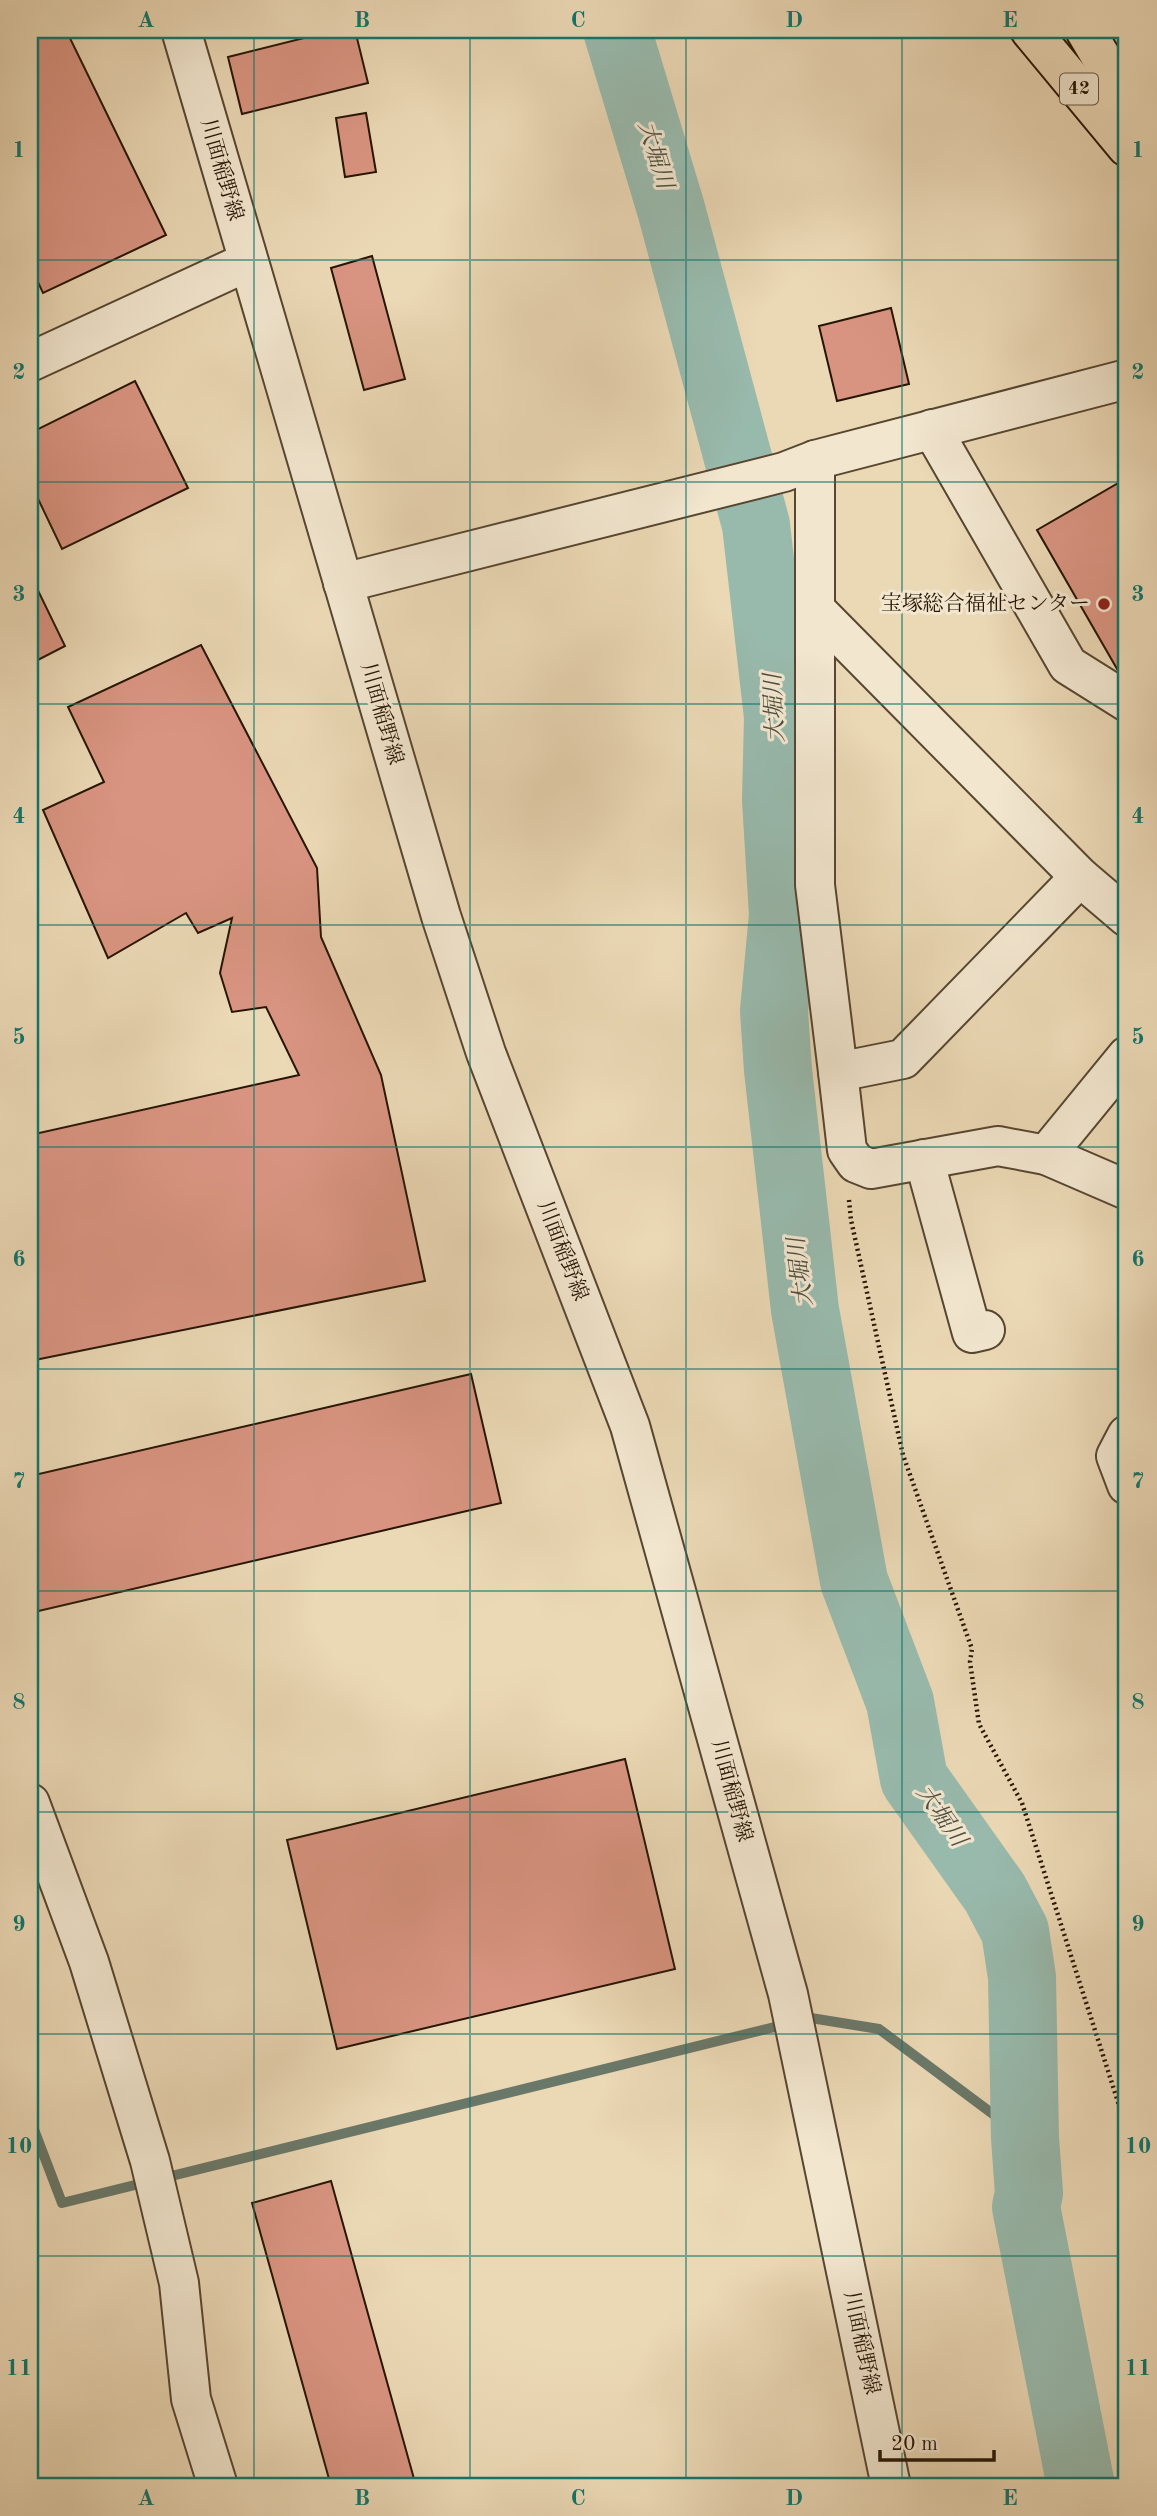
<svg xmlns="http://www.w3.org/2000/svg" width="1157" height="2516" font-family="'Old Standard TT','Noto Serif JP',serif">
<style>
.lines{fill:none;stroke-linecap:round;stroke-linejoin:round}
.stream{stroke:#6a7869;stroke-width:10}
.river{stroke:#98baad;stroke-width:68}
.building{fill:#d99481;stroke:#261504;stroke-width:2}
.minor-casing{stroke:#574630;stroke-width:42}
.major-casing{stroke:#261504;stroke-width:42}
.path{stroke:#261504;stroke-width:4.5;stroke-dasharray:2 3.5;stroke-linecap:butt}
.minor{stroke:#f2e6cf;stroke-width:38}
.major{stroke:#ebd8b5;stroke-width:38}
.grid{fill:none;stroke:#0f766e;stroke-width:2;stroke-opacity:0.55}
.poi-dot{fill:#8f2418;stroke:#f2e6cf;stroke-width:2.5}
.labels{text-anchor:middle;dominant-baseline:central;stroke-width:6;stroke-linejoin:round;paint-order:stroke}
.shield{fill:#f2e6cf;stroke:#635441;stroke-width:2}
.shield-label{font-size:19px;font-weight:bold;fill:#261504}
.street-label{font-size:21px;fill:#261504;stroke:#f2e6cf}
.poi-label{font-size:21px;fill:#261504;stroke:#f2e6cf;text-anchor:end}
.water-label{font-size:23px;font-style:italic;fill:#4e4f3f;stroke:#f2e6cf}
.neatline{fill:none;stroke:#0f766e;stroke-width:2.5}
.grid-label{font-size:23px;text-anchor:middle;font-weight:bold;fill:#0f766e}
</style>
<rect width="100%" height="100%" fill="#ebd8b5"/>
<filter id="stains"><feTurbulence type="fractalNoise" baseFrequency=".00286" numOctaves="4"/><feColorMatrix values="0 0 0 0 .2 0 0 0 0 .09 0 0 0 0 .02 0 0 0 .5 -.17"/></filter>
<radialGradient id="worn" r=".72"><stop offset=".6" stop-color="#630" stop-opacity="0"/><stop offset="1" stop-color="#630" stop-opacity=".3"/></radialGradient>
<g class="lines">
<!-- stream -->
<path class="stream" d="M30,2119L62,2203L811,2018L879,2029L1025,2138"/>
<!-- river -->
<path class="river" d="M617,30L671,209L756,525L778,717L776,800L783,915L774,1011L778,1070L805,1310L854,1581L900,1702L914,1779L995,1893L1015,1931L1022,1977L1025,2138L1029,2193L1026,2207L1081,2486"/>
</g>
<!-- building -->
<g class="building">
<path d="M30,30H66L166,235L43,293L30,265Z"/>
<path d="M336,30H355L368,83L242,114L228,57Z"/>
<path d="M366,113L376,172L345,177L336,118Z"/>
<path d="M372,256L405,379L364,390L331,268Z"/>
<path d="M891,308L909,384L837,401L819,326Z"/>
<path d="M135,381L188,488L62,549L30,482V433Z"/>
<path d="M1127,478V679L1124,681L1037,530Z"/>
<path d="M30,574L65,646L30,664Z"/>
<path d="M201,645L317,868L321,937L381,1075L425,1281L30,1361V1135L299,1075L266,1007L232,1012L220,973L232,918L198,933L186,913L108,958L43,810L104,782L68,707Z"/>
<path d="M471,1374L501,1503L30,1613V1476Z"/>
<path d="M625,1759L675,1969L337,2049L287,1840Z"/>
<path d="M331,2181L416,2486H331L252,2203Z"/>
</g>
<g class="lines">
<defs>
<g id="minor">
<path d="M181,30L441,916L486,1053L630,1426L788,1994L891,2486"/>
<path d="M30,362L247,262"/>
<path d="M932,429L1068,665L1127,702"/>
<path d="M815,460V885L838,1072L903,1059L1080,877"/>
<path d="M343,583L784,472L815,460L1127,379"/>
<path d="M816,610L1080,877L1127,917"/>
<path d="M838,1072L847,1150L856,1163L871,1169L998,1146L1046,1155L1127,1190"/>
<path d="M1046,1155L1127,1056"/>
<path d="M924,1159L972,1333L985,1330"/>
<path d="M1127,1435L1116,1456L1127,1485"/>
<path d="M30,1803L89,1962L150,2161L179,2283L191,2399L218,2486"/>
</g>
<g id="major">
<path d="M1030,30L1127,147"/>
<path d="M1085,30L1127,101"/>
</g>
</defs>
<!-- minor casing -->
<use href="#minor" class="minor-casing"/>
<!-- major casing -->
<use href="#major" class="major-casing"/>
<!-- path -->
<path class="path" d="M849,1200L851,1220L903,1455L972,1649L970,1662L979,1724L1022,1803L1127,2130"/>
<!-- minor -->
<use href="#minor" class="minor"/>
<!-- major -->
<use href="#major" class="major"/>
</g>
<!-- grid -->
<path class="grid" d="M254,30V2486M470,30V2486M686,30V2486M902,30V2486M30,260H1127M30,482H1127M30,704H1127M30,925H1127M30,1147H1127M30,1369H1127M30,1591H1127M30,1812H1127M30,2034H1127M30,2256H1127"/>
<!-- markers -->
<circle class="poi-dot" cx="1104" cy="604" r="7"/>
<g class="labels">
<!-- shield labels -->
<rect class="shield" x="1060" y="73.5" width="38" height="31" rx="5"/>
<g class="shield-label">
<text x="1079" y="89">42</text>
</g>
<!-- street labels -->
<g class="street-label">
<text transform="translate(221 170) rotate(74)">川面稲野線</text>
<text transform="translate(381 714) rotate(74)">川面稲野線</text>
<text transform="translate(562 1251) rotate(69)">川面稲野線</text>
<text transform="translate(731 1791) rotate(75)">川面稲野線</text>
<text transform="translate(861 2343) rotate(78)">川面稲野線</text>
</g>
<!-- poi labels -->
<g class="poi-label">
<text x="1090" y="604">宝塚総合福祉センター</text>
</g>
<!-- water labels -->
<g class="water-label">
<text transform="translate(655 155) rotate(73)">大堀川</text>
<text transform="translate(775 708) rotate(-93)">大堀川</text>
<text transform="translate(801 1272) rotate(-97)">大堀川</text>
<text transform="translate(941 1816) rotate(55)">大堀川</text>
</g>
</g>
<!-- margin -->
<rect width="1157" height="2516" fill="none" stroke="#ebd8b5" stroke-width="77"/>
<!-- scale -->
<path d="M880 2450v10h114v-10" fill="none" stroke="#261504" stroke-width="3.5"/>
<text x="891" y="2450" font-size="21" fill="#261504" stroke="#f2e6cf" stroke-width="5" paint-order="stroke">20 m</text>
<rect x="38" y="38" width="1080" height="2440" class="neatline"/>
<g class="grid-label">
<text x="146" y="27">A</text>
<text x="362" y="27">B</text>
<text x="578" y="27">C</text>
<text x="794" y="27">D</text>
<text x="1010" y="27">E</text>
<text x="19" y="157">1</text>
<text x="1138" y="157">1</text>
<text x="19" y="379">2</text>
<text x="1138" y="379">2</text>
<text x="19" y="601">3</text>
<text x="1138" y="601">3</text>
<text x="19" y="823">4</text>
<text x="1138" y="823">4</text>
<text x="19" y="1044">5</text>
<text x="1138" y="1044">5</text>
<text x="19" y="1266">6</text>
<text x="1138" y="1266">6</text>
<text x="19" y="1488">7</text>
<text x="1138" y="1488">7</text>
<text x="19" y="1709">8</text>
<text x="1138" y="1709">8</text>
<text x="19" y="1931">9</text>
<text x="1138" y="1931">9</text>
<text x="19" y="2153">10</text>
<text x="1138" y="2153">10</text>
<text x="19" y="2375">11</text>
<text x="1138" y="2375">11</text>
<text x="146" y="2505">A</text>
<text x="362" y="2505">B</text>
<text x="578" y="2505">C</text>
<text x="794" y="2505">D</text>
<text x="1010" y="2505">E</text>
</g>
<rect width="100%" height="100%" filter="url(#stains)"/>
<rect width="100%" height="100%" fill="url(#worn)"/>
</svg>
